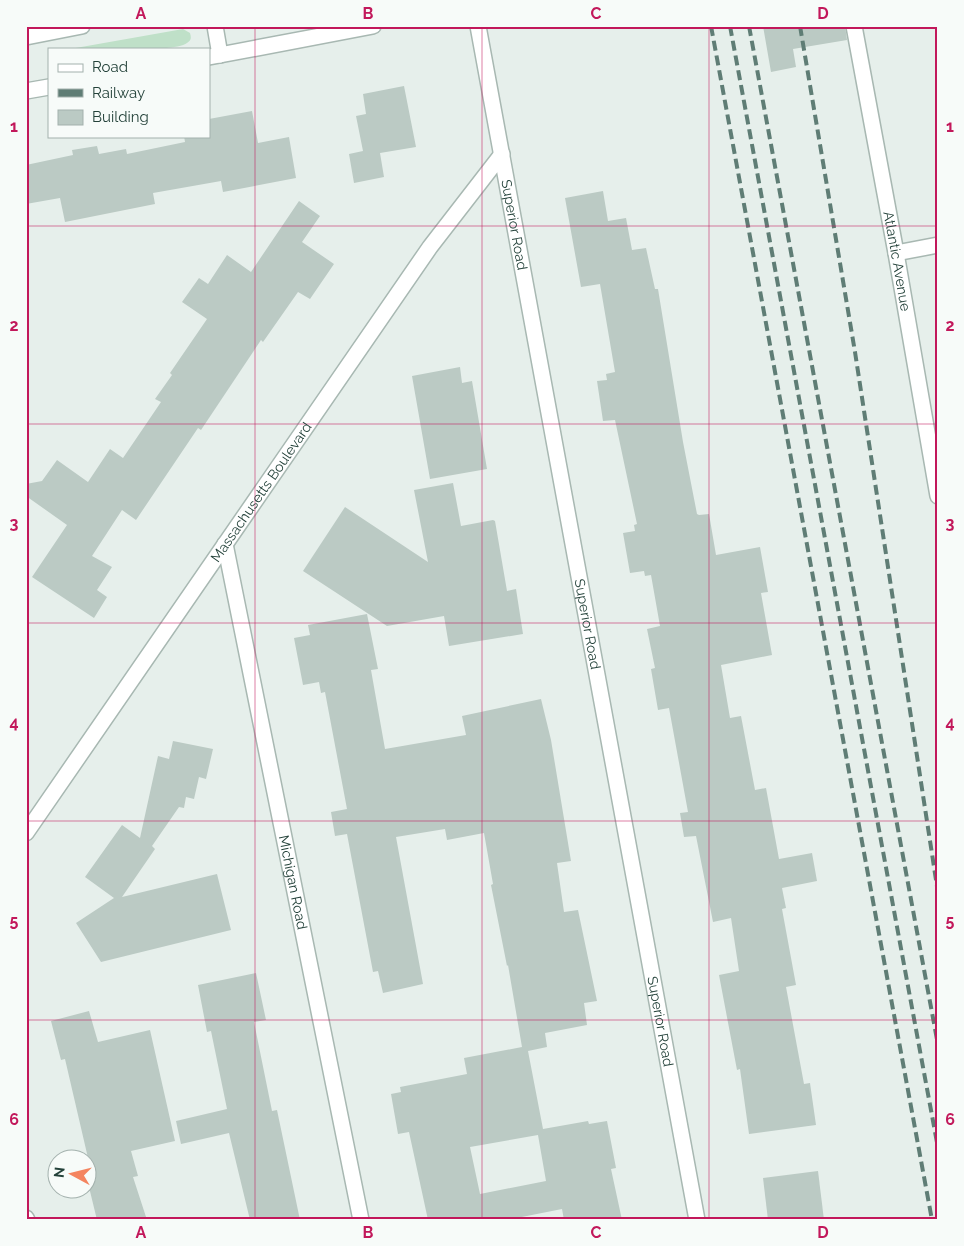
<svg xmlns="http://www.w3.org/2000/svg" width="964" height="1246" font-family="Raleway,sans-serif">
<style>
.green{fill:#bfe0c8}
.building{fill:#bbcac4;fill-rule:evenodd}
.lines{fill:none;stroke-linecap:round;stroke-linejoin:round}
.minor-casing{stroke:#a8b8b2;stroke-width:18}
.minor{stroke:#fff;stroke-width:15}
.rail{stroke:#5f7d75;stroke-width:4;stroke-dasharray:10 5;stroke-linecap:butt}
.grid{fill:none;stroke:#c2185b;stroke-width:1;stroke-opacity:0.55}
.labels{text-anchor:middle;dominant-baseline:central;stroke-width:4;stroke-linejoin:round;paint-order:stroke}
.street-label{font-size:14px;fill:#24423a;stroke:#f7fbf9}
.neatline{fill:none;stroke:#c2185b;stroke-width:2}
.grid-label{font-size:16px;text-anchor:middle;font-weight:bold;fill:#c2185b}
</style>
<rect width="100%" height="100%" fill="#e6efeb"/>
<!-- green -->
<path class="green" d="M183,29L190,33C191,37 192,40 187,43C173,53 92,49 70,49Z"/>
<!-- building -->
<g class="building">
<path d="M763,26H845L847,40L793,49L796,67L771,72Z"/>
<path d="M404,86L416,147L380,153L384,177L354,183L349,154L363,151L356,116L366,114L363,94Z"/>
<path d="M252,111L258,143L289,137L296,178L223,192L221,181L153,193L155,204L65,222L60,198L26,204V165L73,155L72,150L97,146L99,154L126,149L127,154L185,142L184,136H209V119Z"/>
<path d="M603,191L608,221L626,218L632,250L646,248L655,289H658L683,442L697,514L699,515L709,514L716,555L760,547L768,592L761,593L772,655L721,665L730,718L741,716L755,790L766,788L779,859L812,853L817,881L782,888L786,908L782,909L796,985L786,987L804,1084L810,1083L816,1125L749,1134L740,1069L737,1070L719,975L739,971L731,918L713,922L696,836L684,837L680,813L688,812L669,708L658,710L651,669L655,668L647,629L660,626L651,575L645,576L644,571L630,573L623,533L635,531L634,525L637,524L615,420L603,421L597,381L607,380L606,374L615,372L600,284L581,287L565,198Z"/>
<path d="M299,201L320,216L302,242L334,264L310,299L298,292L263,342L261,340L201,430L198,428L136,520L122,510L92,556L112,567L97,590L107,597L94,618L32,577L67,525L26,496V484L42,481L57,460L88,482L110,449L123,458L161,402L155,399L172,375L170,373L207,319L182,302L199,278L208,284L227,255L251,272Z"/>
<path d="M460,367L462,383L472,381L487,469L430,479L412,376Z"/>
<path d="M453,483L461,526L493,520L495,521L507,591L516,589L523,634L449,646L444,616L387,626L303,571L345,507L428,562L414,490Z"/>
<path d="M367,614L378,669L371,670L385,749L466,735L462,716L541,699L551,740L571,861L557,863L564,912L578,910L597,1001L584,1003L587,1025L545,1033L547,1047L528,1051L543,1129L588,1121L589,1124L607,1121L616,1168L611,1169L622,1220H564L562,1209L507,1220H428L409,1132L398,1134L391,1094L401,1092L400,1087L467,1074L464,1058L522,1047L508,965L507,966L491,885L493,884L484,833L447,840L445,829L396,837L423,984L383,993L378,971L373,972L347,834L335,836L331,812L347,809L325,692L321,693L319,682L303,685L294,638L310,635L308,625ZM538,1135L546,1181L480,1194L470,1147Z"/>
<path d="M173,741L213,749L206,779L199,777L194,799L186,797L184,808L179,807L152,846L155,849L122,897L217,874L231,930L101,962L76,923L114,898L85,877L122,825L140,838L158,756L169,759Z"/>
<path d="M256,973L266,1020L254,1022L272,1111L277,1110L300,1220H250L229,1133L181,1144L176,1121L227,1109L211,1031L207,1032L198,985Z"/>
<path d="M89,1011L98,1042L150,1030L175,1141L131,1151L138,1176L133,1177L147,1220H97L88,1183V1158L65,1059L61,1060L51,1021Z"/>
<path d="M818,1171L824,1220H768L763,1178Z"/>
</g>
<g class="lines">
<defs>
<g id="minor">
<path d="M215,26L220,55"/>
<path id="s1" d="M478,26L697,1220"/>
<path id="s2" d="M854,26L896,253L938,496"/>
<path d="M26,37L82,26"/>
<path d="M209,57L373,26"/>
<path d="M26,91L49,87"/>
<path d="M896,253L938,245"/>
<path id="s3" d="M225,544L361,1220"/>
<path id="s4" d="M26,833L430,247L502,154"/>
<path d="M26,1218L27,1220"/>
</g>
</defs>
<!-- minor casing -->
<use href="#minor" class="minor-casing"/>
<!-- minor -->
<use href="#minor" class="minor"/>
<!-- rail -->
<g class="rail">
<path d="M711,26L932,1220"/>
<path d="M730,26L938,1148"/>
<path d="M749,26L938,1045"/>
<path d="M800,26L855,352L938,893"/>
</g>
</g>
<!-- grid -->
<path class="grid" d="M255,26V1220M482,26V1220M709,26V1220M26,226H938M26,424H938M26,623H938M26,821H938M26,1020H938"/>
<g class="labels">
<!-- street labels -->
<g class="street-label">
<text stroke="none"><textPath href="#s1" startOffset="202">Superior Road</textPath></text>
<text stroke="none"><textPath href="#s2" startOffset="239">Atlantic Avenue</textPath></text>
<text stroke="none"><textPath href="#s4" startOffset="414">Massachusetts Boulevard</textPath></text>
<text stroke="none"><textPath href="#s1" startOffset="608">Superior Road</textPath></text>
<text stroke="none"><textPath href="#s3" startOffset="345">Michigan Road</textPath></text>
<text stroke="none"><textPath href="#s1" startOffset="1012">Superior Road</textPath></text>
</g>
</g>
<!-- border -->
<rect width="964" height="1246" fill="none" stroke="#f7fbf9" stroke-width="55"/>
<!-- legend -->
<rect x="48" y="48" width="162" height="90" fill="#f7fbf9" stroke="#a3b1ad"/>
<rect x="58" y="64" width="25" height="8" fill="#ffffff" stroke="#a3b1ad"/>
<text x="92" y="72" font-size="15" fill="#24423a">Road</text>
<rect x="58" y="89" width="25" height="8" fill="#5f7d75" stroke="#a3b1ad"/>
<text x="92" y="98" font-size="15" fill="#24423a">Railway</text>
<rect x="58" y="110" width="25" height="15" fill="#bbcac4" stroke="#a3b1ad"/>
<text x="92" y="122" font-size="15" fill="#24423a">Building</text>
<!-- north arrow -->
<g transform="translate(72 1174) rotate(277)"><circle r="24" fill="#f7fbf9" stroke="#a3b1ad"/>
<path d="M0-4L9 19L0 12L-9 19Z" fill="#f4845f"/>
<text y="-8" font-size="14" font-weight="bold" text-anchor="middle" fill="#24423a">N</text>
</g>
<rect x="28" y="28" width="908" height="1190" class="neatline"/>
<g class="grid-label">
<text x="141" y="19">A</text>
<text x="368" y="19">B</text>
<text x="596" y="19">C</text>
<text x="823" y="19">D</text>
<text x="14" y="132">1</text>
<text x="950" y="132">1</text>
<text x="14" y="331">2</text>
<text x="950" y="331">2</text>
<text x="14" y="529">3</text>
<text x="950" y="529">3</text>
<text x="14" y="728">4</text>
<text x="950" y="728">4</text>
<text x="14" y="926">5</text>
<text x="950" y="926">5</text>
<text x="14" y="1125">6</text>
<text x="950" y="1125">6</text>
<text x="141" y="1238">A</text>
<text x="368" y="1238">B</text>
<text x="596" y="1238">C</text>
<text x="823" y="1238">D</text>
</g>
</svg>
